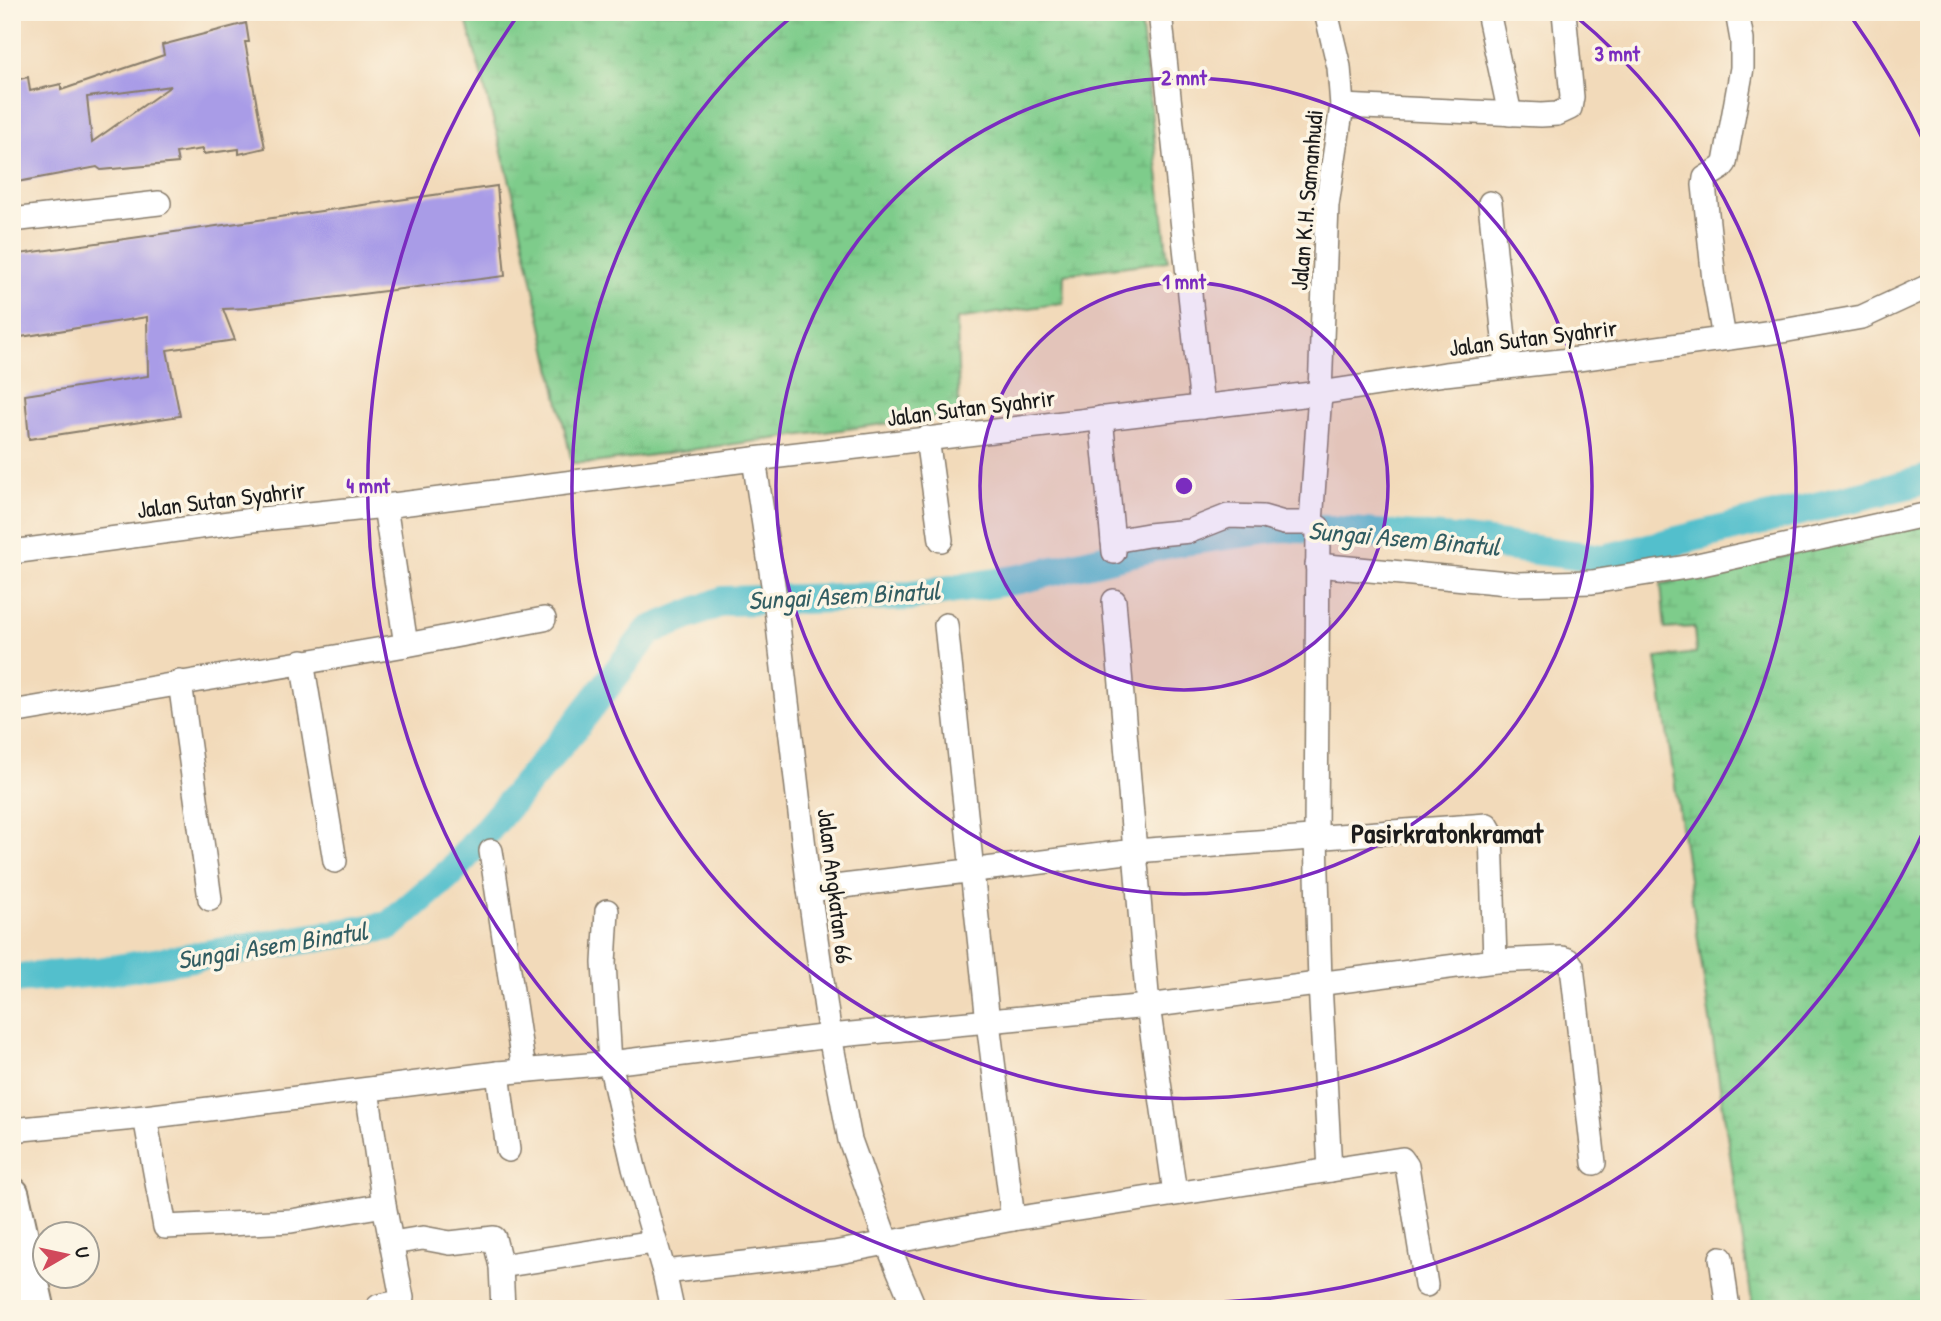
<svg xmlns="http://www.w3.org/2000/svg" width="1941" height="1321" font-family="'Patrick Hand',sans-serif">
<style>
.wetland{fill:url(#wetland-marsh);stroke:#4d7454;stroke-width:2}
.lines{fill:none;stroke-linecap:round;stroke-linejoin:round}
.river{stroke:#52bfcc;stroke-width:30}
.building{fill:#a99ce7;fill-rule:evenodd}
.minor-casing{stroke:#877b6b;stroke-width:26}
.highway-casing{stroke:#877b6b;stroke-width:37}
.minor{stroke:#fff;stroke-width:23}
.highway{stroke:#fff;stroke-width:33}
.ring{fill:none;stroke:#7b2cbf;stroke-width:3.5}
.labels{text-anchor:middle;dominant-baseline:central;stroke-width:7;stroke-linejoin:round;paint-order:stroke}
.street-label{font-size:24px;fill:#1c1c1c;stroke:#fcf5e5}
.water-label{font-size:26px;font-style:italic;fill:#325d62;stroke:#fcf5e5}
.quarter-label{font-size:28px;font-weight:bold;fill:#1c1c1c;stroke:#fcf5e5}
.centre{fill:#7b2cbf;stroke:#fcf5e5;stroke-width:3.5}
.ring-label{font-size:21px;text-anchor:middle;font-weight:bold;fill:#7b2cbf;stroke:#fcf5e5;stroke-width:7;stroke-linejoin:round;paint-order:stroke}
</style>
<defs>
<pattern id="wetland-marsh" width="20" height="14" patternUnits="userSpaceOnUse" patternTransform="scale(1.75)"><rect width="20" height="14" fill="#7ecc8b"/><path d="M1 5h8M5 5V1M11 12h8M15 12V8" fill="none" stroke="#6caf77"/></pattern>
</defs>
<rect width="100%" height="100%" fill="#fcf5e5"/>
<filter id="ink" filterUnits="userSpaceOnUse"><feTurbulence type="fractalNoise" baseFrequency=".0143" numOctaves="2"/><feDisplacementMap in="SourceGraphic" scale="14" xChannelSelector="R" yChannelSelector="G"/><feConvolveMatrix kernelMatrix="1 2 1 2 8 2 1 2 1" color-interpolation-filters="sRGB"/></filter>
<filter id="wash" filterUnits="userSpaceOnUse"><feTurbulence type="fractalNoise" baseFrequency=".00686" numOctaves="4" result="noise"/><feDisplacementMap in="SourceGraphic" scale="28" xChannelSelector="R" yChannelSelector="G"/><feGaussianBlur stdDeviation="1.57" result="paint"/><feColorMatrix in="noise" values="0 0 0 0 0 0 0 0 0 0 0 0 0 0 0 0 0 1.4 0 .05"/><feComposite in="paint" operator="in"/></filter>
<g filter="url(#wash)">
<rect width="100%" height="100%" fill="#f2daba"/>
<!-- wetland -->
<g class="wetland">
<path d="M464,12H1140L1168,261L1064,274L1063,303L957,319L959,414L593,463H572L513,193Z"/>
<path d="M1929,523V1309H1753L1656,658L1696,653L1694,627L1665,629L1661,584Z"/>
</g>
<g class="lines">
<!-- river -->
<path class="river" d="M12,979L98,972L389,926L453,870L573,729L649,631L723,601L911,596L1020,579L1170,543L1286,527L1467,541L1604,559L1929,479"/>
</g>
<g id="blocks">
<!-- building -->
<g class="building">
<path d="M246,23L249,42H245L265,148L239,154V149L203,154V149L176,153L178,163L101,170L97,167L12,183V81L28,77L30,91L61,84V90L164,55L162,45ZM171,86L92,142L87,97Z"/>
<path d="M497,186L505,276L250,308L223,309L235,340L167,350L180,416L29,439L25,395L148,376L147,317L14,338L12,326V255Z"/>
</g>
</g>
</g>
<g filter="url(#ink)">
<use href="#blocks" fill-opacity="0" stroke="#877b6b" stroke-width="2"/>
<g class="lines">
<defs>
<g id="minor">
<path d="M1160,12L1202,407"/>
<path d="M1326,12L1339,67L1342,106L1327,205L1320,393L1311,523L1318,527L1316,837L1320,983L1330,1170"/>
<path d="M1488,12L1510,114"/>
<path d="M1342,106L1541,115L1557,114L1570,108L1572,97L1564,12"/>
<path d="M1490,203L1507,367"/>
<path d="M12,220L159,203"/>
<path d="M1724,338L1714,280L1704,185L1705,178L1721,168L1725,163L1742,68V40L1737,12"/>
<path d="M1101,418L1114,552"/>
<path d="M927,438L941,540"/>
<path d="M754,459L774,591L809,890L830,1036L850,1140L887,1243L915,1309"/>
<path d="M1113,541L1148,535L1190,531L1228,516L1263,517L1284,523H1311"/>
<path d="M12,552L252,520L385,506L754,459L1320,393L1445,374L1578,359L1788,330L1862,317L1929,286"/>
<path d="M1317,565L1518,584L1592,582L1693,566L1929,514"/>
<path d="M1114,601L1148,1006L1175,1193"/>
<path d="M946,625L988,1022L1013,1219"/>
<path d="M406,645L544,619"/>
<path d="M302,661L335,861"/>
<path d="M180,682L210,899"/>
<path d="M12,712L406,645L385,506"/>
<path d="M491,851L524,1070"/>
<path d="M809,890L1135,851L1487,825L1491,832L1495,961"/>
<path d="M607,911L604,963L610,1063L634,1168L664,1272L672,1309"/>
<path d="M498,1073L508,1150"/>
<path d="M367,1090L384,1205L402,1298L400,1302L379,1306L376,1309"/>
<path d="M145,1117L165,1227L291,1221L384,1205"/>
<path d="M12,1130L145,1117L498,1073L610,1063L830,1036L1148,1006L1495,961L1562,958L1568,960L1572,966L1594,1163"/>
<path d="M392,1243L423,1238L450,1243L494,1238L501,1266L503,1309"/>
<path d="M1721,1258L1728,1309"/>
<path d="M501,1266L654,1242"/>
<path d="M664,1272L834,1253L1013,1219L1402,1159L1407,1166L1426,1285"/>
</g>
<path id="highway" d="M12,1194L38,1309"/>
</defs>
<!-- minor casing -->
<use href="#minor" class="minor-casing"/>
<!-- highway casing -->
<use href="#highway" class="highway-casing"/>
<!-- minor -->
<use href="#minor" class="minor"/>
<!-- highway -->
<use href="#highway" class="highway"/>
</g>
</g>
<!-- distance rings -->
<circle cx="1184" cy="486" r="204" fill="#7b2cbf" fill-opacity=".12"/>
<g class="ring">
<circle cx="1184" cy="486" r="204"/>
<circle cx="1184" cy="486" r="408"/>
<path d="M1573 14A612 612 0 1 1 795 14"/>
<path d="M1927 824A816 816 0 1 1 516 18M1852 18A816 816 0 0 1 1927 148"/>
</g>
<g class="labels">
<!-- street labels -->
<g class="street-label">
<text transform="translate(1306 200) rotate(-85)">Jalan K.H. Samanhudi</text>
<text transform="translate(1533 337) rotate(-7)">Jalan Sutan Syahrir</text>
<text transform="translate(971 407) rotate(-7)">Jalan Sutan Syahrir</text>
<text transform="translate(221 499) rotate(-7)">Jalan Sutan Syahrir</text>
<text transform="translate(836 886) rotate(83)">Jalan Angkatan 66</text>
</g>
<!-- water labels -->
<g class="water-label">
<text transform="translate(1404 538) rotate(5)">Sungai Asem Binatul</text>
<text transform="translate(844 595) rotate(-3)">Sungai Asem Binatul</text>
<text transform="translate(272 945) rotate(-9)">Sungai Asem Binatul</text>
</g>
<!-- quarter labels -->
<g class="quarter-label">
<text x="1447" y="833">Pasirkratonkramat</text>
</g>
</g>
<circle cx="1184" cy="486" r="10" class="centre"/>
<g class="ring-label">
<text x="1617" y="61">3 mnt</text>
<text x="1184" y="85">2 mnt</text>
<text x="1184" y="289">1 mnt</text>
<text x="368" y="493">4 mnt</text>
</g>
<!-- margin -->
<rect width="1941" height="1321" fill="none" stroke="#fcf5e5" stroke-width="42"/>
<!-- north arrow -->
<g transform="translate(66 1255) rotate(81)"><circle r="33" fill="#fcf5e5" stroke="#a29e95" stroke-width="2"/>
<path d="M0-5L12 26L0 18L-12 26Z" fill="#d1495b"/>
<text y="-10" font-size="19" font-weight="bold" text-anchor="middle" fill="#1c1c1c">U</text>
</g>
</svg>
